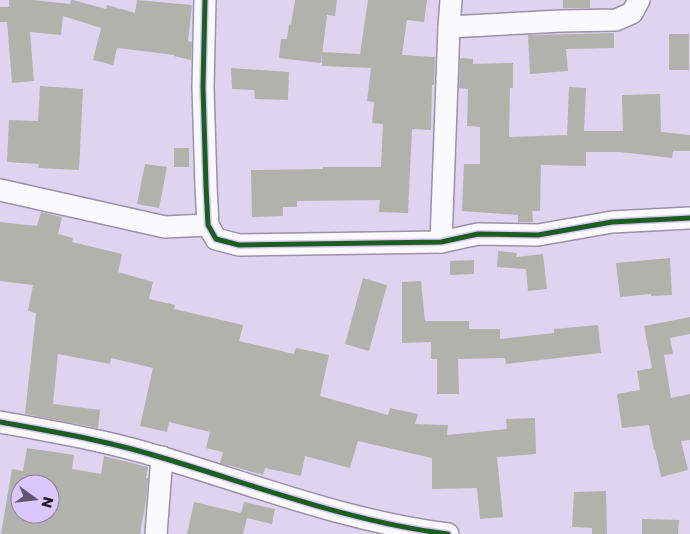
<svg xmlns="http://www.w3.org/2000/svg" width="690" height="534" font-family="Poppins,sans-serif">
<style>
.building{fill:#b1b2ab;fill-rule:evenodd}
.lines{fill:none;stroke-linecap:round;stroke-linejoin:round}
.minor-casing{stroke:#9a92a8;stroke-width:24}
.minor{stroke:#faf9fd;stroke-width:21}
.cycleway-casing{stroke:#dbc7fd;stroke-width:8}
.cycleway{stroke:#1b5e20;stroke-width:5}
</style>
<rect width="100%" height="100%" fill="#ded4f0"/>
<!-- building -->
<g class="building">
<path d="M9,0H33L70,4L71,0H73L106,9L107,5L135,13L137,0L192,5L188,41L192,42L191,60L174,56V55L117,48L113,65L93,60L101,28L63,16L61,35L30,32L34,81L12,83L7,22H0V7H9Z"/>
<path d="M295,0H337L335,16L327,15L321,63L279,58L281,39H287L289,24L291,25Z"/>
<path d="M368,0H427L424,22L407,20L402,55L435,57L434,85H432L431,130L412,129L408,213L379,212L380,200L297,201V207H283V216L252,217L251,170L323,169V167H381L383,124L372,123L374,102L367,101L371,68L322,66V52L360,54Z"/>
<rect x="563" y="0" width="27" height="8"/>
<path d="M614,33V48L566,49L568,71L530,74L528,35Z"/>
<rect x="669" y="34" width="20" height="36"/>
<path d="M460,58L473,59V64L513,63V88H510L509,137L567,135L569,87L586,88L584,131H623L622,95L660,94L661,132L690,135V151H673L672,158L620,152H586V166L541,165L540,211H532L533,222H518V215L462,211L464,164H480V127L467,126L468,89L459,88Z"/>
<path d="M231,68L289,72L288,100L255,99L254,90L232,89Z"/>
<path d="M40,86L83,89L79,170L38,168L39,164L7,162L9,120L38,121Z"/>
<rect x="174" y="148" width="15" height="19"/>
<path d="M145,164L167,167L159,208L137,204Z"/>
<path d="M41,212L62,217L58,234L73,238L72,242L122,254L118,272L153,282L149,299L175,305L174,309L243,325L239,341L294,354L296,348L329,355L320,396L388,415L390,408L418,414L415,424L448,425L447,435L507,429L506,419L535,418L536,454L497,457L503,517L480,519L477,488L432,489V458L358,441L350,468L305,456L301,476L265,468L263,475L220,463L223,452L206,448L210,432L169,422L167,432L140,426L153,368L111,358L110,364L58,354L53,404L100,410L98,428L25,414L36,313L28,311L33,285L0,281V222L37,226Z"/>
<path d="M498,251L517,253L516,257L543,254L547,289L528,291L526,269L497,267Z"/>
<path d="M670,258L672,295L651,296V294L620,297L616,263Z"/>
<path d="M474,260V274L450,275V261Z"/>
<path d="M363,278L387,285L369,351L345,344Z"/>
<path d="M421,281L425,321H469V329H500V339L554,333V329L598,325L601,353L506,364L505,358L458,359L459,394H437V359H431V342L402,343V282Z"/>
<path d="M690,317V334L670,338L673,354L664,355L671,398L690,394V440L681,441L688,470L661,477L655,450H654L649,425L622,428L617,394L640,390L637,371L652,368L644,326Z"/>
<path d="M27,448L74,455L72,469L101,474L104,456L148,467L146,478H148L146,501L140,534H1L12,469L23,471ZM20,484H50V514H20Z"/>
<path d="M606,491L607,534H592V528L572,527L574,492Z"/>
<path d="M194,502L241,513L244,502L275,509L272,524L247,518L243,534H187Z"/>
<path d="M642,519L679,520L678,534H642Z"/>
</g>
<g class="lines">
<defs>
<g id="minor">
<path d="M205,0L203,87L206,186L208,225L216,239L239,245L441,242L478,234L538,235L612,222L690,218"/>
<path d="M449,27L561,21L616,20L632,13L639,0"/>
<path d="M0,190L165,227L208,225"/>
<path d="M441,242L449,27L451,0"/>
<path d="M0,422C55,432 109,441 163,458C257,486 350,522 448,534"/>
<path d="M156,534L162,457"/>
</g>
</defs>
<!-- minor casing -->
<use href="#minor" class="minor-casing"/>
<!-- minor -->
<use href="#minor" class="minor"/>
<defs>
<g id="cycleway">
<path d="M205,0L203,87L206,186L208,225L216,239L239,245L441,242L478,234L538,235L612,222L690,218"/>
<path d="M0,422C55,432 109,441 163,458C257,486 350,522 448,534"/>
</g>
</defs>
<!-- cycleway casing -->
<use href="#cycleway" class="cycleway-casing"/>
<!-- cycleway -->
<use href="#cycleway" class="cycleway"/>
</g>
<!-- north arrow -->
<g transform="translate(35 499) rotate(105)"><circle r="24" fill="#dbc7fd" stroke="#8f7fa7"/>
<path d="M0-4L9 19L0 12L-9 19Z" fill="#60576d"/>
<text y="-8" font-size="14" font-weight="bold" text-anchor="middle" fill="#1c1427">N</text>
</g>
</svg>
